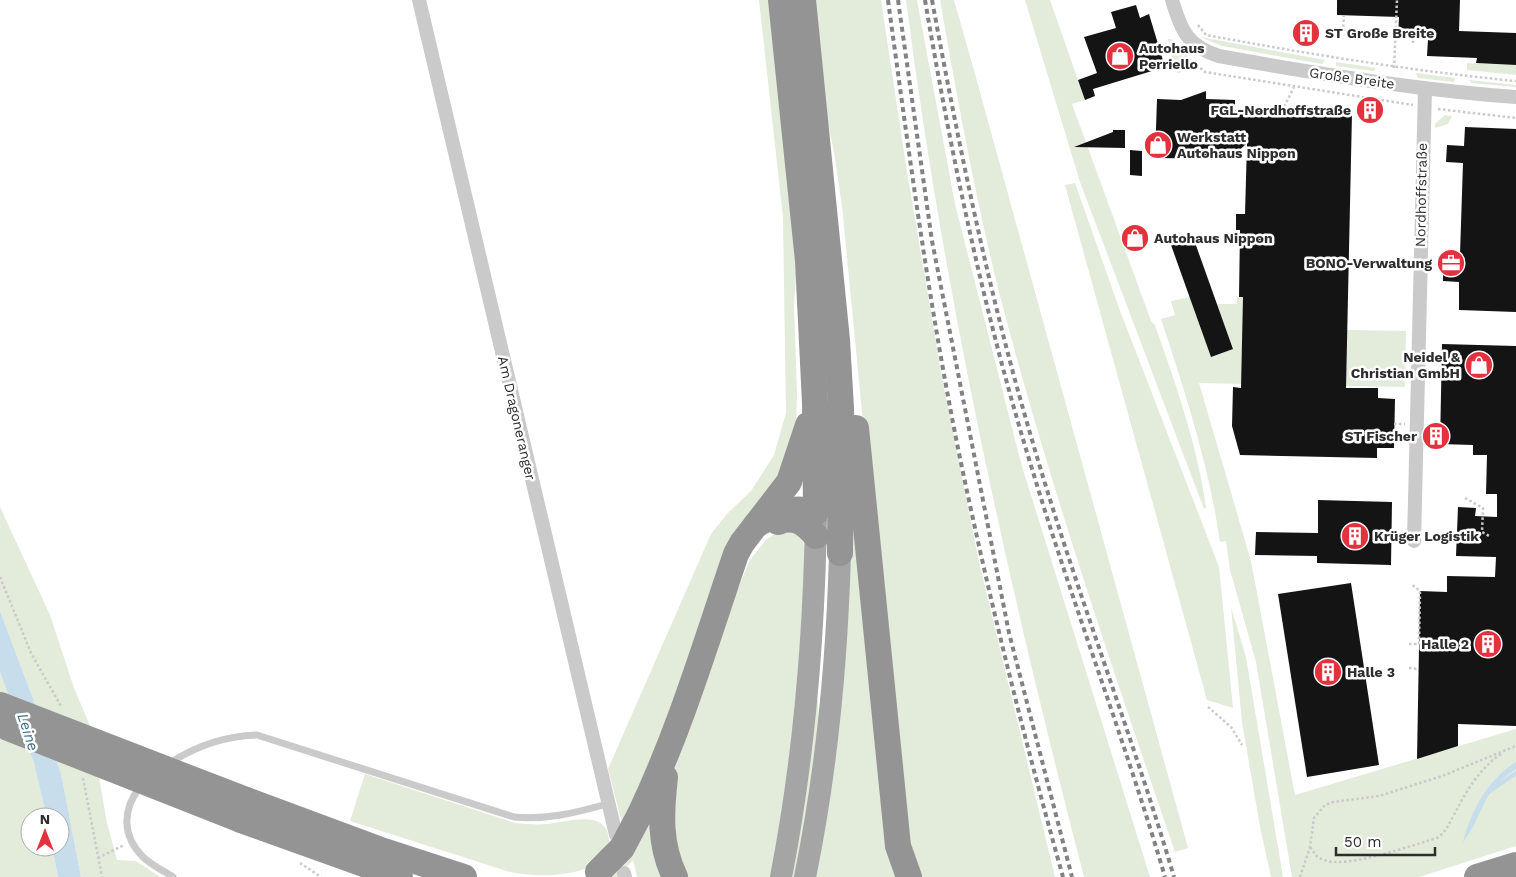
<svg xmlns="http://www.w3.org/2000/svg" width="1516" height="877" font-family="'Work Sans',sans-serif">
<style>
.green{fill:#e3ebdb}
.water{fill:#c7ddeb}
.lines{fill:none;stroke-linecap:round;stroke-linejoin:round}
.stream{stroke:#c7ddeb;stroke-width:4}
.building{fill:#141414}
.path{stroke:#cacaca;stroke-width:2.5;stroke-dasharray:2.5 2.5;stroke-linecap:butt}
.lane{stroke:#cacaca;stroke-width:7}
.street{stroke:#cacaca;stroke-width:14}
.primary{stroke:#a5a5a5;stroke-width:22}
.highway{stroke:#949494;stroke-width:26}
.rail{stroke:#828282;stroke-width:4;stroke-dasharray:5 4;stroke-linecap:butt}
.highway-bridge{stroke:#949494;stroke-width:26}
.labels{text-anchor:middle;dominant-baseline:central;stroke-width:5;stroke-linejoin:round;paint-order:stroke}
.poi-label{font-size:14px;font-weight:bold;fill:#2d2d2d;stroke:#fff;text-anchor:start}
.street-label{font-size:14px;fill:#2d2d2d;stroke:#fff}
.water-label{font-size:15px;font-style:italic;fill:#3c6e8e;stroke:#fff}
</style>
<rect width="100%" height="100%" fill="#fff"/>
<!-- green -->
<g class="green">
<path d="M759,0H770L796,272L794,306L797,394L796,422L790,452L674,702L623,827L608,769L711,534L727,514L751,491L774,455L786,413L783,218Z"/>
<path d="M811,0H881L907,172L941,372L979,562L1055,877H919L909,852L870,494L842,206L834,152L818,75Z"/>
<path d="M906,0H917L955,204L1021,463L1150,877H1084C1009,588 944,297 906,0Z"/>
<path d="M940,0H954L975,74L1188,848L1175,852C1112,667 1048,481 999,292C975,196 957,97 940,0Z"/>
<path d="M1025,0H1050L1085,100L1072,104L1151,321L1155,325C1176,385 1197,444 1206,507L1204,509L1080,182Z"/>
<path d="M1200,37L1325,60L1322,64L1222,46Z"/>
<path d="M1168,39H1171L1186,58L1180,73L1175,72Z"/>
<path d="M1336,62L1376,68L1374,71L1336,66Z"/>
<path d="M1467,63L1516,65V75L1467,70Z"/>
<path d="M1416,73L1455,78L1454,82L1418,78Z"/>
<path d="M1469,80L1516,85V87L1471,83Z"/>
<path d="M1445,115L1452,116L1448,124L1435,128V124Z"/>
<path d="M1075,183L1119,308L1219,567L1233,708L1207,700L1065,185Z"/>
<path d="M1190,297L1211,357L1233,349L1217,304H1237V297H1243L1347,330L1406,331L1405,387L1199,383L1251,561L1295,795L1516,729V846L1419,877H1292L1256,662L1230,570L1226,541L1220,542C1209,465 1185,392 1161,319L1175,315L1171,301Z"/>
<path d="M850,463L903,877H814Z"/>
<path d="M0,507L50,615L74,688L90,726L107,823L117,860L136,861L160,877H81L61,773L0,611Z"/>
<path d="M790,530L801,536L806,551L794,738L771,877H688L676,858L669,804L675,769L689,724L734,598L750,560L766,540L776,533Z"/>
<path d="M1231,607L1246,657L1283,877H1271L1260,827L1242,722Z"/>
<path d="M0,672C18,719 39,767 47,817H30V847H52L58,877H0Z"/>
<path d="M818,700L819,729L797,877H788L815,701Z"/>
<path d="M365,774L515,823C526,824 536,825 547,824C569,822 610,807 609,844L586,864L590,867C565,877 537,877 510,872L350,821Z"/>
<path d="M654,797L669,877H637L633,860L618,877H604Z"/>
</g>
<!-- water -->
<g class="water">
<path d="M0,611L61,773L81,877H58L52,847H60V817H47L34,763L0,672Z"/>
<path d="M1516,762V769C1479,793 1486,812 1463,842C1471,811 1488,779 1516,762Z"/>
</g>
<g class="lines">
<!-- stream -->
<path class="stream" d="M1487,793L1516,773"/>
</g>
<!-- building -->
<g class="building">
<path d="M1337,0H1460L1459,31L1516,33V65L1476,63L1477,58L1427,56L1428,39L1398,38L1399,17L1337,15Z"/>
<path d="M1136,5L1140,18L1149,14L1165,67L1093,89L1095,96L1085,100L1078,80L1097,73L1084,37L1116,28L1111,12Z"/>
<path d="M1206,91V99L1235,100V110L1352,113L1346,388H1378V398L1395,399L1394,448H1377V458L1240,455L1232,426L1233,387L1241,388L1243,297H1239L1240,230H1236V214H1245L1247,143L1230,159L1155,158L1157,99L1181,100Z"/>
<path d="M1465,127L1516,129V312L1459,310V282L1443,281V253L1460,254L1463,163L1446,162L1447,145L1464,146Z"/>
<path d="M1113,130H1125V148L1074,147L1113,132Z"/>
<path d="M1130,150L1142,151V176L1130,175Z"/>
<path d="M1193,237L1233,349L1211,357L1171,245Z"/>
<path d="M1442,344L1516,346V726L1458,724V746L1417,759L1420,591L1447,592V576L1495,577L1496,557L1456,556L1458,507L1476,508L1475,516L1497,517V494H1486L1487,455H1473V445L1440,444Z"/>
<path d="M1318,500L1392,502L1391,565L1317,563V556L1255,555L1256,532L1318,533Z"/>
<path d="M1351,583L1379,765L1307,777L1278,594Z"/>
</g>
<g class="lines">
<!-- path -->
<g class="path">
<path d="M1198,25L1206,35C1309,54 1411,71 1516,81"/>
<path d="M1343,32L1344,15"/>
<path d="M1413,43V39"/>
<path d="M1185,55L1205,72L1413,105"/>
<path d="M1394,68L1397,0"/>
<path d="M1438,109L1516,118"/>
<path d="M1282,111L1294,87"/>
<path d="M1394,424H1405"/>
<path d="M1465,498L1483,508L1482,532L1489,536"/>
<path d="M0,577L31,653L62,708"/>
<path d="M1409,644H1419L1420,591L1411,584"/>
<path d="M1409,668L1419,669"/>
<path d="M1208,707L1231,727L1242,745"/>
<path d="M83,778L102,877"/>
<path d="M1310,847C1314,853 1317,858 1324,860C1346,869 1413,845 1437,838C1447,831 1449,823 1455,813C1466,791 1481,767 1501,754"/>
<path d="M98,858L124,845"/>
<path d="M300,863L321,877"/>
<path d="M1300,877L1310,847L1314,818L1325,805L1333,802L1379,796L1442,776L1516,746"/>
</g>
<!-- lane -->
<g class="lane">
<path d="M170,763C196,746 225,736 257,735L514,817C547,820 575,813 607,804"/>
<path d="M140,787C122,810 122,836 143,857C151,865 164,871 173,877"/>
</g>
<!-- street -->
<g class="street">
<path d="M419,0L616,835"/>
<path d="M1172,0C1181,30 1187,46 1219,56C1317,74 1416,90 1516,97"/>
<path d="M1414,541L1425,89"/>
<path d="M624,873L625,877"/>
</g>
<!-- primary -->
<g class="primary">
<path d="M781,877C804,759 814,638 816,518"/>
<path d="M805,877C827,770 837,662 840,553L836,537"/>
</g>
<!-- highway -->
<g class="highway">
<path d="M803,0L837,340L841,408L840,553"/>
<path d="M856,428L898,846L909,877"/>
<path d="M778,522C794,515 805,523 816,536"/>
<path d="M756,525C776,513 792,505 816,512L815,403L808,261L781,0"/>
<path d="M665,777C661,813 659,844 675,877"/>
<path d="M246,800L378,849L464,877"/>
<path d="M640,814C680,730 706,642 736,554L742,543L789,482L808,425"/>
<path d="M241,820L400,877"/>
<path d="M1477,877L1516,865"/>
</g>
<!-- rail -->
<g class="rail">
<path d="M888,0C909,153 929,306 960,458C989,598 1024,738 1063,877"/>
<path d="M898,0L932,241L970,434L1009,633L1072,877"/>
<path d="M925,0C952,159 985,318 1033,472C1074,608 1125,741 1165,877"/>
<path d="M932,0C959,146 988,290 1030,433C1073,583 1130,728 1174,877"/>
</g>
<!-- highway-bridge -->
<g class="highway-bridge">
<path d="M0,705L246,800"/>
<path d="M8,728L241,820"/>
<path d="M598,872L622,848L640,814"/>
</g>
</g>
<!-- icons -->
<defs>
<symbol id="building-disc" viewBox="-11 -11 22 22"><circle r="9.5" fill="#e3313e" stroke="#fff"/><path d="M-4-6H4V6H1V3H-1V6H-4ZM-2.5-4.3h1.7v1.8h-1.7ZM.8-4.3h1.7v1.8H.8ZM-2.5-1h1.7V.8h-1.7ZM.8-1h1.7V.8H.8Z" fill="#fff"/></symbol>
<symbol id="shop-disc" viewBox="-11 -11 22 22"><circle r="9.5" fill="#e3313e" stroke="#fff"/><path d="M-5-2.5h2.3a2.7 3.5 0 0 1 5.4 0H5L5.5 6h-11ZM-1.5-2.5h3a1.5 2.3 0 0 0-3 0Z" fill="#fff"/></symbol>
<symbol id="office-disc" viewBox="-11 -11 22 22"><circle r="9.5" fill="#e3313e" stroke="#fff"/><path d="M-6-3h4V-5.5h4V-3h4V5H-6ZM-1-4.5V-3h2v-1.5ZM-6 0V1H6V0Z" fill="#fff"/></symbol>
</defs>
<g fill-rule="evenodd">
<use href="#building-disc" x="1290" y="17" width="32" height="32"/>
<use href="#shop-disc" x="1104" y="40" width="32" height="32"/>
<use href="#building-disc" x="1354" y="94" width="32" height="32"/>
<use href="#shop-disc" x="1142" y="129" width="32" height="32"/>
<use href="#shop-disc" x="1119" y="222" width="32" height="32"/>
<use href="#office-disc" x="1435" y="247" width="32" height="32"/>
<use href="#shop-disc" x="1463" y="349" width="32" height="32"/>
<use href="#building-disc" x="1420" y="420" width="32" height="32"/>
<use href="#building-disc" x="1339" y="520" width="32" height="32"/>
<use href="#building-disc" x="1472" y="628" width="32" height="32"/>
<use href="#building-disc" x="1312" y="656" width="32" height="32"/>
</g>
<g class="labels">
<!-- poi labels -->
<g class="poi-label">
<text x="1325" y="33">ST Große Breite</text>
<text x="1139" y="48">Autohaus<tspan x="1139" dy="16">Perriello</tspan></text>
<text x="1351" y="110" text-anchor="end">FGL-Nordhoffstraße</text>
<text x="1177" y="137">Werkstatt<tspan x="1177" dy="16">Autohaus Nippon</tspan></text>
<text x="1154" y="238">Autohaus Nippon</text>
<text x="1432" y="263" text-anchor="end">BONO-Verwaltung</text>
<text x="1460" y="357" text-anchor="end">Neidel &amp;<tspan x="1460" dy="16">Christian GmbH</tspan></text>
<text x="1417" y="436" text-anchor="end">ST Fischer</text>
<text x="1374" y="536">Krüger Logistik</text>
<text x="1469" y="644" text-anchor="end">Halle 2</text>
<text x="1347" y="672">Halle 3</text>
</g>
<!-- street labels -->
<g class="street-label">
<text transform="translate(1352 78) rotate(8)">Große Breite</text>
<text transform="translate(1421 195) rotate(-89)">Nordhoffstraße</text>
<text transform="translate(517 418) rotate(77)">Am Dragoneranger</text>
</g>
<!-- water labels -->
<g class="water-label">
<text transform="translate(28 732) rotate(72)">Leine</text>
</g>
</g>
<!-- north arrow -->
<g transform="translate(45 832)"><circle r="24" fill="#ffffff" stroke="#ababab"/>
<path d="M0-4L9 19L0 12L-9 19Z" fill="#e3313e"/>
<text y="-8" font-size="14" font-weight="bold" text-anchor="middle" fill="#2d2d2d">N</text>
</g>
<!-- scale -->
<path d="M1336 847v8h99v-8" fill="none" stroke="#2d2d2d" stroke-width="2.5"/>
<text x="1344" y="847" font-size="15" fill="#2d2d2d" stroke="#ffffff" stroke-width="4" paint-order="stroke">50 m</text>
</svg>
